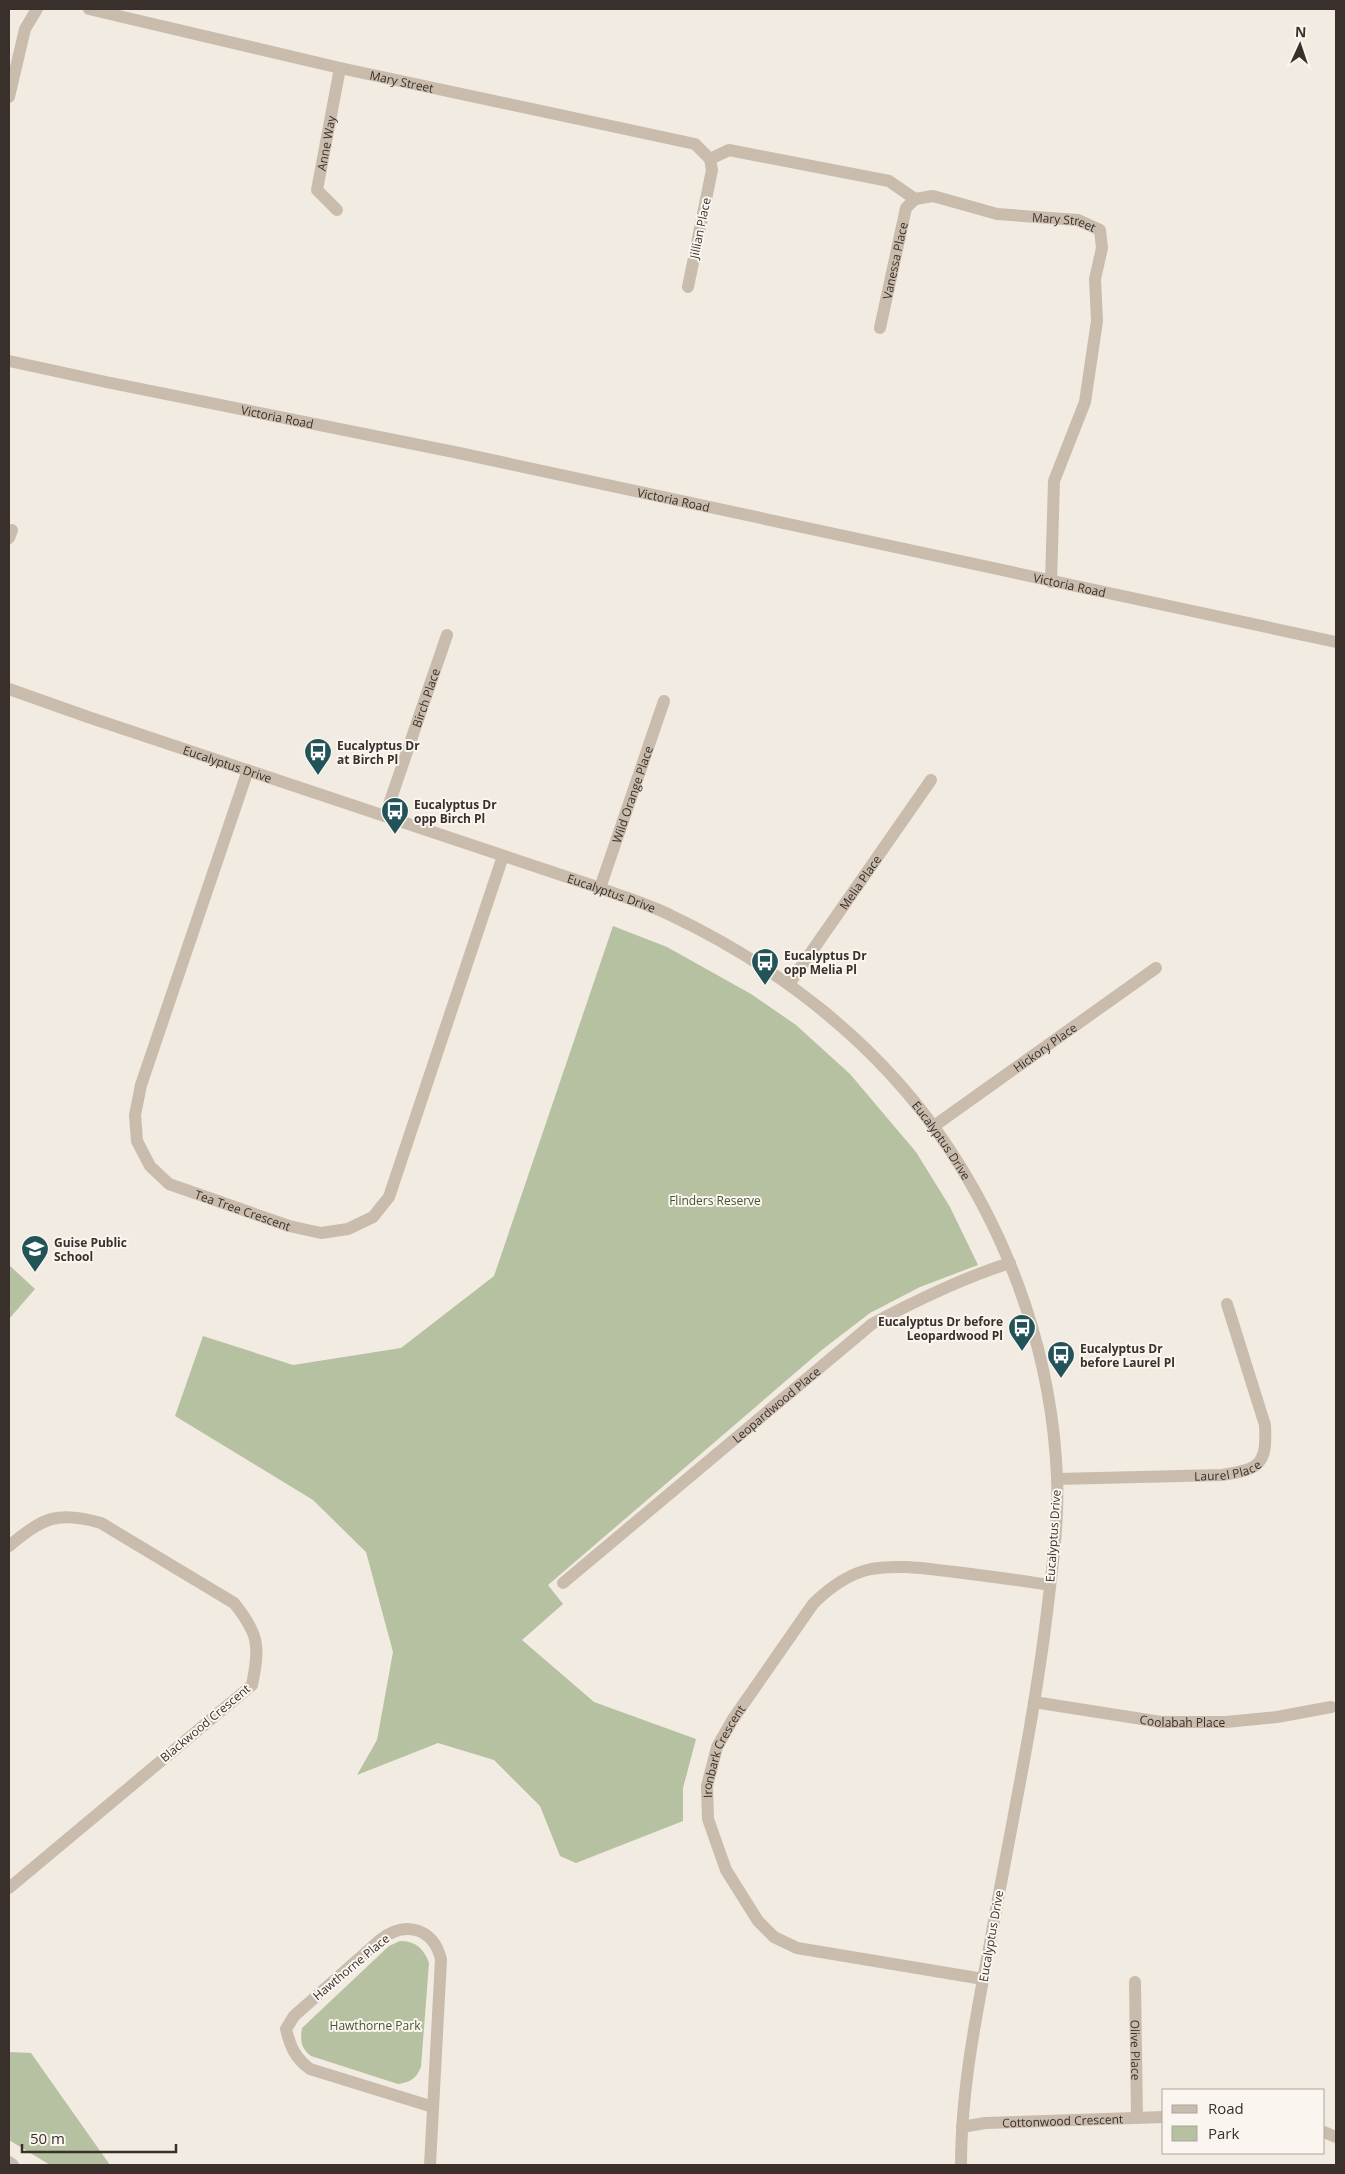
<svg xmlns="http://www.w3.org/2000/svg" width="1345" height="2174" font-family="'Open Sans',sans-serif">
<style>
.green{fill:#b5c1a1}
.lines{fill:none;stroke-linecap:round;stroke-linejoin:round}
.minor{stroke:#cabcad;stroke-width:12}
.labels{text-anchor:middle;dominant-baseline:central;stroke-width:4;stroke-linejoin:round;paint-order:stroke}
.street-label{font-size:12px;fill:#39302b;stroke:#faf5ee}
.poi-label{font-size:12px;font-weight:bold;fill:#39302b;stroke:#faf5ee;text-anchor:start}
.park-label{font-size:12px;fill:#465630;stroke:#faf5ee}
</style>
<rect width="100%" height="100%" fill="#f2ebe1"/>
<!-- green -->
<g class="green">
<path d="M613,926L667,947L751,994L796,1025L850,1074L916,1152L950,1207L978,1265L920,1287L870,1313L823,1349L548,1585L563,1604L522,1640L594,1702L696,1739L683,1788V1821L576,1863L560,1856L540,1806L494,1760L438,1743L357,1775L377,1740L393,1652L366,1552L313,1500L175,1416L203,1336L293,1365L401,1348L494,1276Z"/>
<path d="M9,1265L35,1289L9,1319Z"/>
<path d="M400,1941C416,1941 424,1949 429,1963L421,2067C416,2079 410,2082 398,2084L311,2056C301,2048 300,2041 302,2028L389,1946Z"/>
<path d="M9,2052L31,2053L110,2165H50L9,2140Z"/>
</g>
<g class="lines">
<!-- minor -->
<g class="minor">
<path id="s1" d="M89,9L340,68L695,144L710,159L712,170L688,287"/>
<path d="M9,97L25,29L37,9"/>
<path id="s2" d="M710,159L729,150L889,181L915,199L933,196L997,214L1078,220L1100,230L1102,248L1095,279L1097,321L1085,402L1054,481L1051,582"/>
<path id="s3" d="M337,210L317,190L340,68"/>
<path id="s4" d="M880,328L906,208L915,199"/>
<path id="s5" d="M9,361L106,382L459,453L1336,642"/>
<path d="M9,538L12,530"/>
<path id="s6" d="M9,689L88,717L600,888C623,897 648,904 670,915C780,967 880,1045 948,1147C1013,1245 1052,1359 1057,1477C1059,1519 1053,1562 1048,1604C1035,1717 1010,1830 990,1943C976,2016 961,2091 961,2165"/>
<path id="s7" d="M248,770L141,1085L135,1115L137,1141L150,1166L169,1184L289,1226L321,1233L348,1229L373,1217L389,1197L503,856"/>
<path id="s8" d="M385,816L447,635"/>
<path id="s9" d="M600,888L664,701"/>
<path id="s10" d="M789,984L931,780"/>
<path id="s11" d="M934,1126L1156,968"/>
<path id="s12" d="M1057,1479L1222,1475C1260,1469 1267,1465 1265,1425L1227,1304"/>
<path d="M9,1546C43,1518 57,1510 101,1523L234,1603C259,1634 260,1646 252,1685L9,1888"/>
<path id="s13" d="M563,1583L872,1324C917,1300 962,1278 1010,1263"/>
<path id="s14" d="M1034,1702L1161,1722H1226L1277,1717L1331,1707"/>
<path id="s15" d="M983,1979L797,1948L774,1937L758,1921L726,1870L708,1819L707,1786L717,1747L733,1719L813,1604C829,1588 847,1574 871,1569C899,1564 927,1569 955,1572C987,1576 1018,1580 1050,1585"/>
<path id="s16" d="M1135,1982L1137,2118"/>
<path id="s17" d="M962,2127L985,2123L1164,2117"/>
<path d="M1324,2132L1336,2137"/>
<path d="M9,2162L13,2165"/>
<path d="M430,2165L441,1959C433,1928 405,1920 380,1940L294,2016L286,2029C290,2046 295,2058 310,2069L433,2107"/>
</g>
</g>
<!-- icons -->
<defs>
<symbol id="bus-pin" viewBox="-11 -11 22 30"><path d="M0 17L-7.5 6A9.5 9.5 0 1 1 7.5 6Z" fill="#225359" stroke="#faf5ee"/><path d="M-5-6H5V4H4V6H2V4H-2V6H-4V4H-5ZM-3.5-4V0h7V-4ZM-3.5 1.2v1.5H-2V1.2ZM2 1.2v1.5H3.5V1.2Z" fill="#fff"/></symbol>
<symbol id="school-pin" viewBox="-11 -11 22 30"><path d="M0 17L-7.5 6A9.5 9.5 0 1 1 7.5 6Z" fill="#225359" stroke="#faf5ee"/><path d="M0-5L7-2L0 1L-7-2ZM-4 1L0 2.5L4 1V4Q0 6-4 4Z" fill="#fff"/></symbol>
</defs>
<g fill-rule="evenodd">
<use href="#bus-pin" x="302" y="736" width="32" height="43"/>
<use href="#bus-pin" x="379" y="795" width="32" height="43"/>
<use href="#bus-pin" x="749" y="946" width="32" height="43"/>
<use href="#school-pin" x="19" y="1233" width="32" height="43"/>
<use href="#bus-pin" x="1006" y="1312" width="32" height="43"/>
<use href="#bus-pin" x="1045" y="1339" width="32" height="43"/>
</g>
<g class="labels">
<!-- street labels -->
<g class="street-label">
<text stroke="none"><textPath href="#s1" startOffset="321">Mary Street</textPath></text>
<text stroke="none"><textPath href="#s3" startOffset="76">Anne Way</textPath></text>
<text stroke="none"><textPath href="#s2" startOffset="368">Mary Street</textPath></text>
<text transform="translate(700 228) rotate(-78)">Jillian Place</text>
<text stroke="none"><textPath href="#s4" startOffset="69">Vanessa Place</textPath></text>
<text stroke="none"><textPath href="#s5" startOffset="274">Victoria Road</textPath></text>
<text stroke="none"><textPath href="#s5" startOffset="679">Victoria Road</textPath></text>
<text stroke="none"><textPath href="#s5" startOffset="1084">Victoria Road</textPath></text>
<text stroke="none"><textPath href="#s8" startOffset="125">Birch Place</textPath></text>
<text stroke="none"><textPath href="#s6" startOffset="231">Eucalyptus Drive</textPath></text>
<text stroke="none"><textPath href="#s9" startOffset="99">Wild Orange Place</textPath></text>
<text stroke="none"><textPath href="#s10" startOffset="124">Melia Place</textPath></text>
<text stroke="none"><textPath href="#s6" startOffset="636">Eucalyptus Drive</textPath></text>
<text stroke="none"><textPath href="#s11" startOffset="136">Hickory Place</textPath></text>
<text stroke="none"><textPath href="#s6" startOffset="1056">Eucalyptus Drive</textPath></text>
<text stroke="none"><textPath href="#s7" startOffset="522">Tea Tree Crescent</textPath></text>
<text stroke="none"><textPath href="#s13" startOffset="278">Leopardwood Place</textPath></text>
<text stroke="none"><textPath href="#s12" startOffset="171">Laurel Place</textPath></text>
<text transform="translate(1053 1536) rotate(-86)">Eucalyptus Drive</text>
<text stroke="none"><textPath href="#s14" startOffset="150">Coolabah Place</textPath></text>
<text transform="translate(205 1723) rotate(-40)">Blackwood Crescent</text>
<text stroke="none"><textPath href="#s15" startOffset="422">Ironbark Crescent</textPath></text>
<text transform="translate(991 1936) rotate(-80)">Eucalyptus Drive</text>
<text transform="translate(351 1967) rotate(-40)">Hawthorne Place</text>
<text stroke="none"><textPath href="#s16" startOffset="68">Olive Place</textPath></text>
<text stroke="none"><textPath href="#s17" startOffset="101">Cottonwood Crescent</textPath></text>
</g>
<!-- poi labels -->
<g class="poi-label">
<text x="337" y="745">Eucalyptus Dr<tspan x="337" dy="14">at Birch Pl</tspan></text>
<text x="414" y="804">Eucalyptus Dr<tspan x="414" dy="14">opp Birch Pl</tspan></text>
<text x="784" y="955">Eucalyptus Dr<tspan x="784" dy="14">opp Melia Pl</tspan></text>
<text x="54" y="1242">Guise Public<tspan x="54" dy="14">School</tspan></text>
<text x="1003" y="1321" text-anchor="end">Eucalyptus Dr before<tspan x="1003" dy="14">Leopardwood Pl</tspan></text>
<text x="1080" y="1348">Eucalyptus Dr<tspan x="1080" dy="14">before Laurel Pl</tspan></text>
</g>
<!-- park labels -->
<g class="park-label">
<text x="715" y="1200">Flinders Reserve</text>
<text x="375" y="2025">Hawthorne Park</text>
</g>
</g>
<!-- border -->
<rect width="1345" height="2174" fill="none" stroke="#39302b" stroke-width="20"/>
<!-- legend -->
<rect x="1162" y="2089" width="162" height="65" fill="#faf5ee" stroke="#ada6a0"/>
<rect x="1172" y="2105" width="25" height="8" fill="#cabcad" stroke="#ada6a0"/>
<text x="1208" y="2114" font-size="15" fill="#39302b">Road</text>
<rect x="1172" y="2126" width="25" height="15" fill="#b5c1a1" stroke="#ada6a0"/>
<text x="1208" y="2139" font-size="15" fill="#39302b">Park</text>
<!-- north arrow -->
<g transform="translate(1300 45) rotate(3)" stroke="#faf5ee" stroke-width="4" paint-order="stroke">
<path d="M0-4L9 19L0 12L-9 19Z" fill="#39302b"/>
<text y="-8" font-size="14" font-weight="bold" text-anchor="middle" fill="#39302b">N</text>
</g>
<!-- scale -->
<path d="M22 2144v8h154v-8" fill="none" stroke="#39302b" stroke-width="2.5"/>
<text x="30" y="2144" font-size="15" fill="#39302b" stroke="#faf5ee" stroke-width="4" paint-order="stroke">50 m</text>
</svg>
